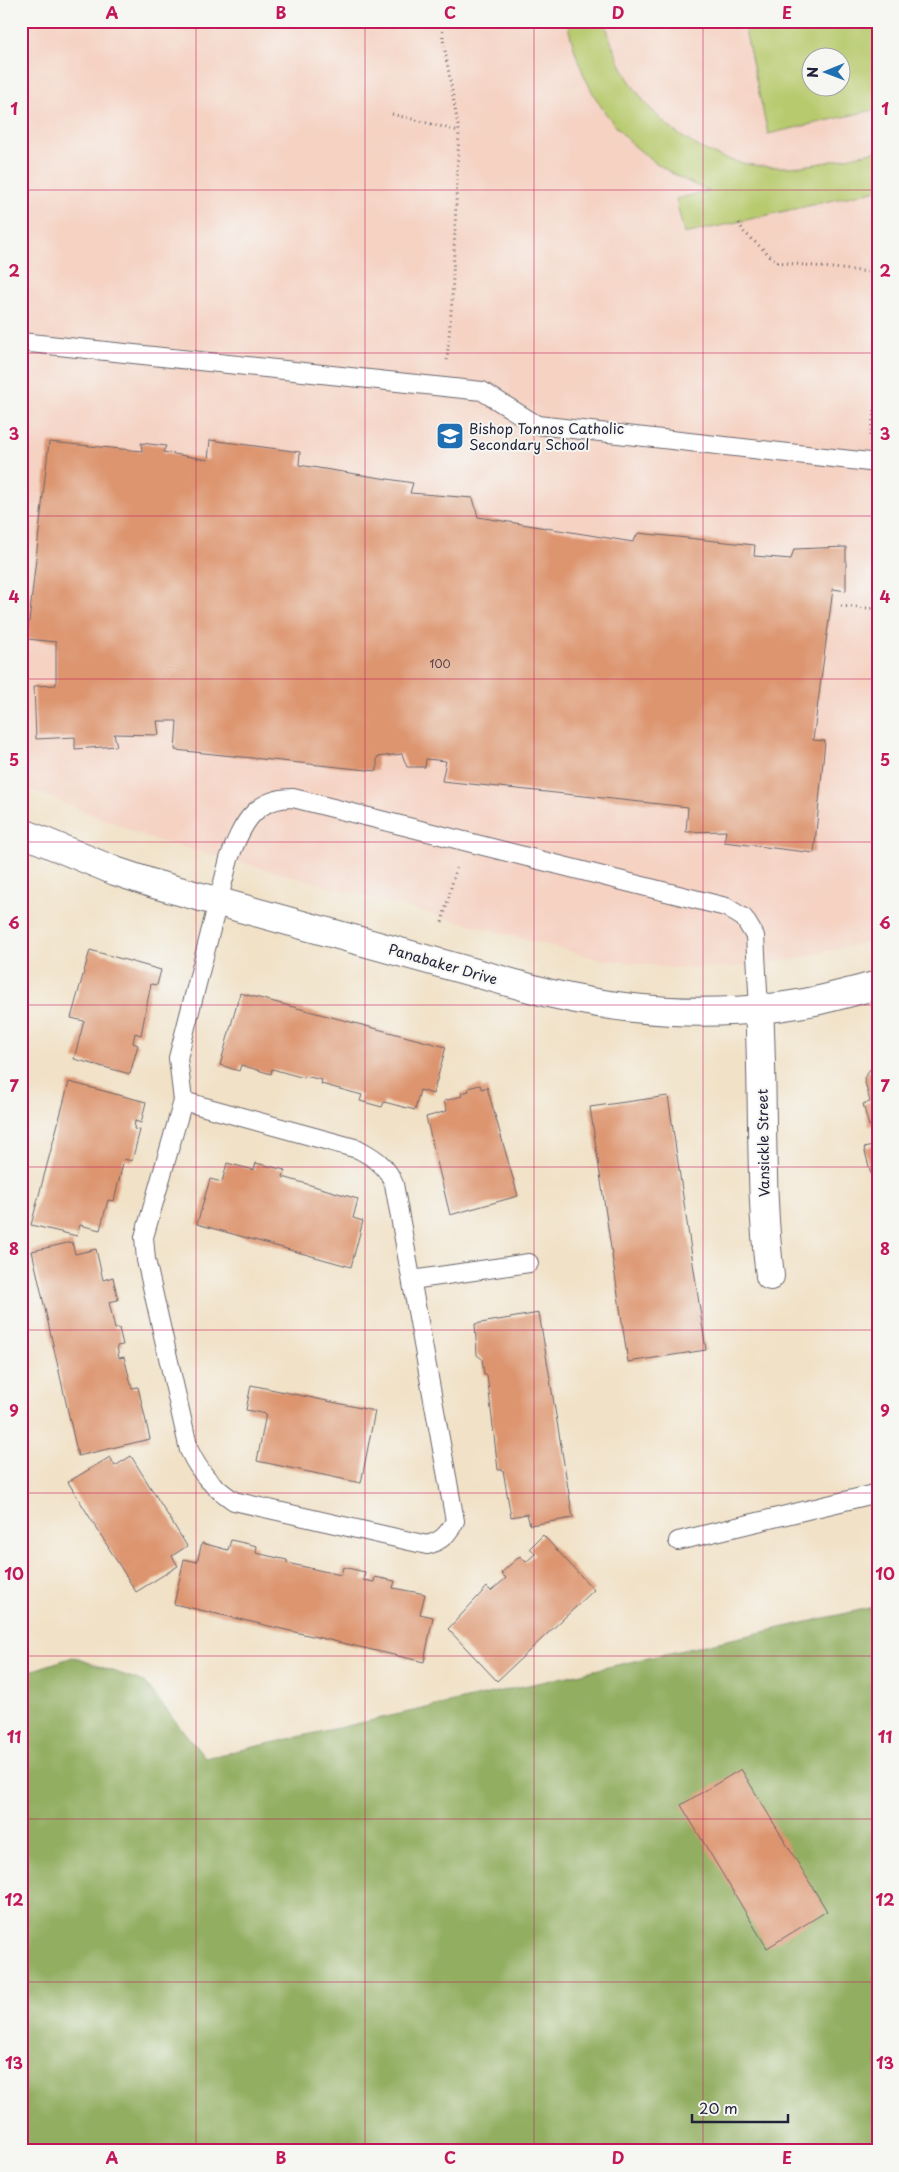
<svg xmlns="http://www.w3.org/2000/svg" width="899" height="2172" font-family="'Playpen Sans',sans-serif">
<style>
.built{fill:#f5d2c2;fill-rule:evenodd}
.green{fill:#b8ca6e;stroke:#6d7654;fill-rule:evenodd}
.forest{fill:#92ae61;stroke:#5a684e}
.building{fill:#dd9570}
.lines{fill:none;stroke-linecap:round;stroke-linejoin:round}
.lane-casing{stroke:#6a656c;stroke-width:20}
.street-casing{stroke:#6a656c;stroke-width:30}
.path{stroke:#6a656c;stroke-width:3;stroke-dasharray:1 4;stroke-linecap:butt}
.lane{stroke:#fff;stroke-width:18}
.street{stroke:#fff;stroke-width:28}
.grid{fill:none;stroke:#c2185b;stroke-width:1;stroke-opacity:0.55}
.labels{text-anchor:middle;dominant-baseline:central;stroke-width:4;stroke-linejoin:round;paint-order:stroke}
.number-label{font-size:11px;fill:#513f48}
.poi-label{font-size:14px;fill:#22223b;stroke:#f6f6f2;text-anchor:start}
.street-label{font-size:14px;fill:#22223b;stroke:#f6f6f2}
.neatline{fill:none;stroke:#c2185b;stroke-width:2}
.grid-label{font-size:16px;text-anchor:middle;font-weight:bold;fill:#c2185b}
</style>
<rect width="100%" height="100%" fill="#f6f6f2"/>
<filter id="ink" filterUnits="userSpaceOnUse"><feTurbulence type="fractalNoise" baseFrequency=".02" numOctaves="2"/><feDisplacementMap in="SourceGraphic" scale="10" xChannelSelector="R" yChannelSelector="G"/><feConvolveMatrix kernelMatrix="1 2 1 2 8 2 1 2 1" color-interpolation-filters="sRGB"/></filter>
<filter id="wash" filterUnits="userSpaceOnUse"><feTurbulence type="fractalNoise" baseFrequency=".0096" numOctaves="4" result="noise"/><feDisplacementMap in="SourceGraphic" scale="20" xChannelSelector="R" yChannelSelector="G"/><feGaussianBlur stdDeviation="1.12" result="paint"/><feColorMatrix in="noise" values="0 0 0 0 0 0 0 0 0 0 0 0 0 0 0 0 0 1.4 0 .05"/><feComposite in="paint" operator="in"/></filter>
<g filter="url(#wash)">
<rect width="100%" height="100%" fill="#f1e1c6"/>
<!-- built -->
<path class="built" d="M21,21H878V939L795,959L735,967L674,968L598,959L149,838L21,785ZM812,58H842V88H812Z"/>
<!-- green -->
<g class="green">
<path d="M567,21H605C624,102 691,166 777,167C811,168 844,158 878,151V190L684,234L676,199L709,191C630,160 584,103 567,21Z"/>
<path d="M743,21H878V109L768,134ZM812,58H842V88H812Z"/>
</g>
<!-- forest -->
<path class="forest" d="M878,1606V2151H21V1674L73,1657L144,1682L205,1758Z"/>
<g id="blocks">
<!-- building -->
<g class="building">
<path d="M210,440L300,452L299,465L413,483L410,493L473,498L478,517L633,542L638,533L755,545L754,556L791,559L794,549L846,547V591L833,589L813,740L825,741L814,853L724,842L726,831L686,832L688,807L442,781L446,761L426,759L425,767H407L402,754L377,757V771L175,750L177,721H157L159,735L114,734L117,746L75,749V737L36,739L34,686L56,685V642L27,639L49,442L142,451L141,443L166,446L163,452L208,460Z"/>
<path d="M90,950L161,970L157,985L151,984L141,1035L135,1033L133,1043L138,1045L130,1074L74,1059L84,1021L71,1018Z"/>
<path d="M240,993L446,1047L433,1094L420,1090L415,1110L384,1102L382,1107L360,1101L362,1095L321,1084L322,1080L305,1076L304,1078L272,1069L271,1074L241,1065L239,1071L220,1065Z"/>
<path d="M878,1068V1124L869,1126L863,1104L870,1102L864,1078L870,1069Z"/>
<path d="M69,1082L146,1102L141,1123L135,1121L134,1129L140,1130L132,1161L124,1159L114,1201L108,1200L100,1230L80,1225L77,1236L31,1225Z"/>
<path d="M480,1085L482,1089L487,1087L518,1196L450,1215L426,1117L447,1111L444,1101L462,1096L461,1093L469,1091L468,1088Z"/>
<path d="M668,1096L706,1350L628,1362L590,1107Z"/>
<path d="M878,1130V1184L874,1185L864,1148L877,1145L874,1132Z"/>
<path d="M227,1163L254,1170L256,1163L285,1170L283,1177L358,1199L353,1218L363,1221L351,1267L197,1224L210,1179L222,1182Z"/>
<path d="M878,1222V1234H877L874,1223Z"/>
<path d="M72,1242L75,1254L96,1249L103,1280L113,1277L118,1300L109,1302L115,1329L119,1328L123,1345L117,1346L119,1358L124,1357L132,1388L138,1387L150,1439L78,1456L32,1251Z"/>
<path d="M539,1313L573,1518L530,1525L527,1514L511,1517L503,1470H498L487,1375H484L482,1359L477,1355L475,1324Z"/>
<path d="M251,1385L375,1411L361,1483L257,1461L266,1414L246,1410Z"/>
<path d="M131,1456L187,1546L172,1556L178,1566L136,1592L68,1482L110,1457L115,1466Z"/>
<path d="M543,1535L594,1590L497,1681L448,1629L487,1587L491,1591L506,1578L501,1573L520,1556L526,1562L535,1554L530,1548Z"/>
<path d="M231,1540L257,1546L256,1553L287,1560V1563L341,1575L343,1567L365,1572L363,1580L374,1582L375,1577L395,1581L393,1588L425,1594L420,1614L433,1617L424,1662L174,1604L184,1559L197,1562L202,1543L228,1550Z"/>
<path d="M741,1769L827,1911L767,1948L681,1805Z"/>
</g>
</g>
</g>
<g filter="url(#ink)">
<use href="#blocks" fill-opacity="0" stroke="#6a656c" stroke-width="1"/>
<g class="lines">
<defs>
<g id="lane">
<path d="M21,342L482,391L537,425L878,463"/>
<path d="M183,1101L358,1149C375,1158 387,1166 394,1184L455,1521C448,1534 442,1541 427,1545L234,1501C212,1486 201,1475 189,1450L146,1260L144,1237L183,1101L178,1058L229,859C241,827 253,798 293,798L726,907L744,918L755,936L759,1009"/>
<path d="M412,1280L529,1263"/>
<path d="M678,1541L878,1493"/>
</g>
<g id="street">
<path d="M21,832L115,871L154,884L548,993C632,1013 719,1018 804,1003C829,999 853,991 878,985"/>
<path d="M759,1009C764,1098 759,1187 770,1276"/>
</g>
</defs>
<!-- lane casing -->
<use href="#lane" class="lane-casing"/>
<!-- street casing -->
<use href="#street" class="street-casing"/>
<!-- path -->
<g class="path">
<path d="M442,21L443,39L459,131L452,300L447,361"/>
<path d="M392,114L459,131"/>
<path d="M739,223L744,232L777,262L878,273"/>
<path d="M870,436L878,391"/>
<path d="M841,606L878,609"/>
<path d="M442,922L457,865"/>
</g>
<!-- lane -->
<use href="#lane" class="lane"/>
<!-- street -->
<use href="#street" class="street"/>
</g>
</g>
<!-- grid -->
<path class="grid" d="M196,21V2151M365,21V2151M534,21V2151M703,21V2151M21,190H878M21,353H878M21,516H878M21,679H878M21,842H878M21,1005H878M21,1167H878M21,1330H878M21,1493H878M21,1656H878M21,1819H878M21,1982H878"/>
<!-- icons -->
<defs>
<symbol id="school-square" viewBox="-11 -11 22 22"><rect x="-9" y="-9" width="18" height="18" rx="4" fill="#1f6fb2" stroke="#f6f6f2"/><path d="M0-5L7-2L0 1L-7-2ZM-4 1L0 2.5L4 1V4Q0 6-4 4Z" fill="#fff"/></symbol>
</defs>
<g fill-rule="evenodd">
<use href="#school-square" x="434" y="420" width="32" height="32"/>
</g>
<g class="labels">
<!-- number labels -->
<g class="number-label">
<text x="440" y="663">100</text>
</g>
<!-- poi labels -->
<g class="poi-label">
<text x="469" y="428">Bishop Tonnos Catholic<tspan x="469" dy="16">Secondary School</tspan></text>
</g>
<!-- street labels -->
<g class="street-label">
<text transform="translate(443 964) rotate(16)">Panabaker Drive</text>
<text transform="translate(763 1143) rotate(-91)">Vansickle Street</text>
</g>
</g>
<!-- margin -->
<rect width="899" height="2172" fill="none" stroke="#f6f6f2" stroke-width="55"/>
<!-- north arrow -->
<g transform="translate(826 72) rotate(269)"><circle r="24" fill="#f6f6f2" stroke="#a1a1a9"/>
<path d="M0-4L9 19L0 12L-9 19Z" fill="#1f6fb2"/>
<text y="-8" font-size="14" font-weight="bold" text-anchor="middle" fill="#22223b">N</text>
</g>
<!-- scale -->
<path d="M692 2114v8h96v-8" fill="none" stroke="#22223b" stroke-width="2.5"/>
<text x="699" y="2114" font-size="15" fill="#22223b" stroke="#f6f6f2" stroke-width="4" paint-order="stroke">20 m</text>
<rect x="28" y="28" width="844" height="2116" class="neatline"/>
<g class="grid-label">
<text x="112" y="19">A</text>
<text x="281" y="19">B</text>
<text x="450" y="19">C</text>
<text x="618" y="19">D</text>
<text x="787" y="19">E</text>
<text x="14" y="115">1</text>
<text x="885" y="115">1</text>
<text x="14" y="277">2</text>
<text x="885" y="277">2</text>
<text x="14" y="440">3</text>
<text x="885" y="440">3</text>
<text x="14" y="603">4</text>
<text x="885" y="603">4</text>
<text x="14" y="766">5</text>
<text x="885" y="766">5</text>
<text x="14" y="929">6</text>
<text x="885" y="929">6</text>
<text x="14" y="1092">7</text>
<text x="885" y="1092">7</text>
<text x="14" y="1255">8</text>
<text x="885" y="1255">8</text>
<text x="14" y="1417">9</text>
<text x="885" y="1417">9</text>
<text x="14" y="1580">10</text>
<text x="885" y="1580">10</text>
<text x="14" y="1743">11</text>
<text x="885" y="1743">11</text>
<text x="14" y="1906">12</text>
<text x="885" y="1906">12</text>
<text x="14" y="2069">13</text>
<text x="885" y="2069">13</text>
<text x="112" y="2164">A</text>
<text x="281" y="2164">B</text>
<text x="450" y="2164">C</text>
<text x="618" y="2164">D</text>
<text x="787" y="2164">E</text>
</g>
</svg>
